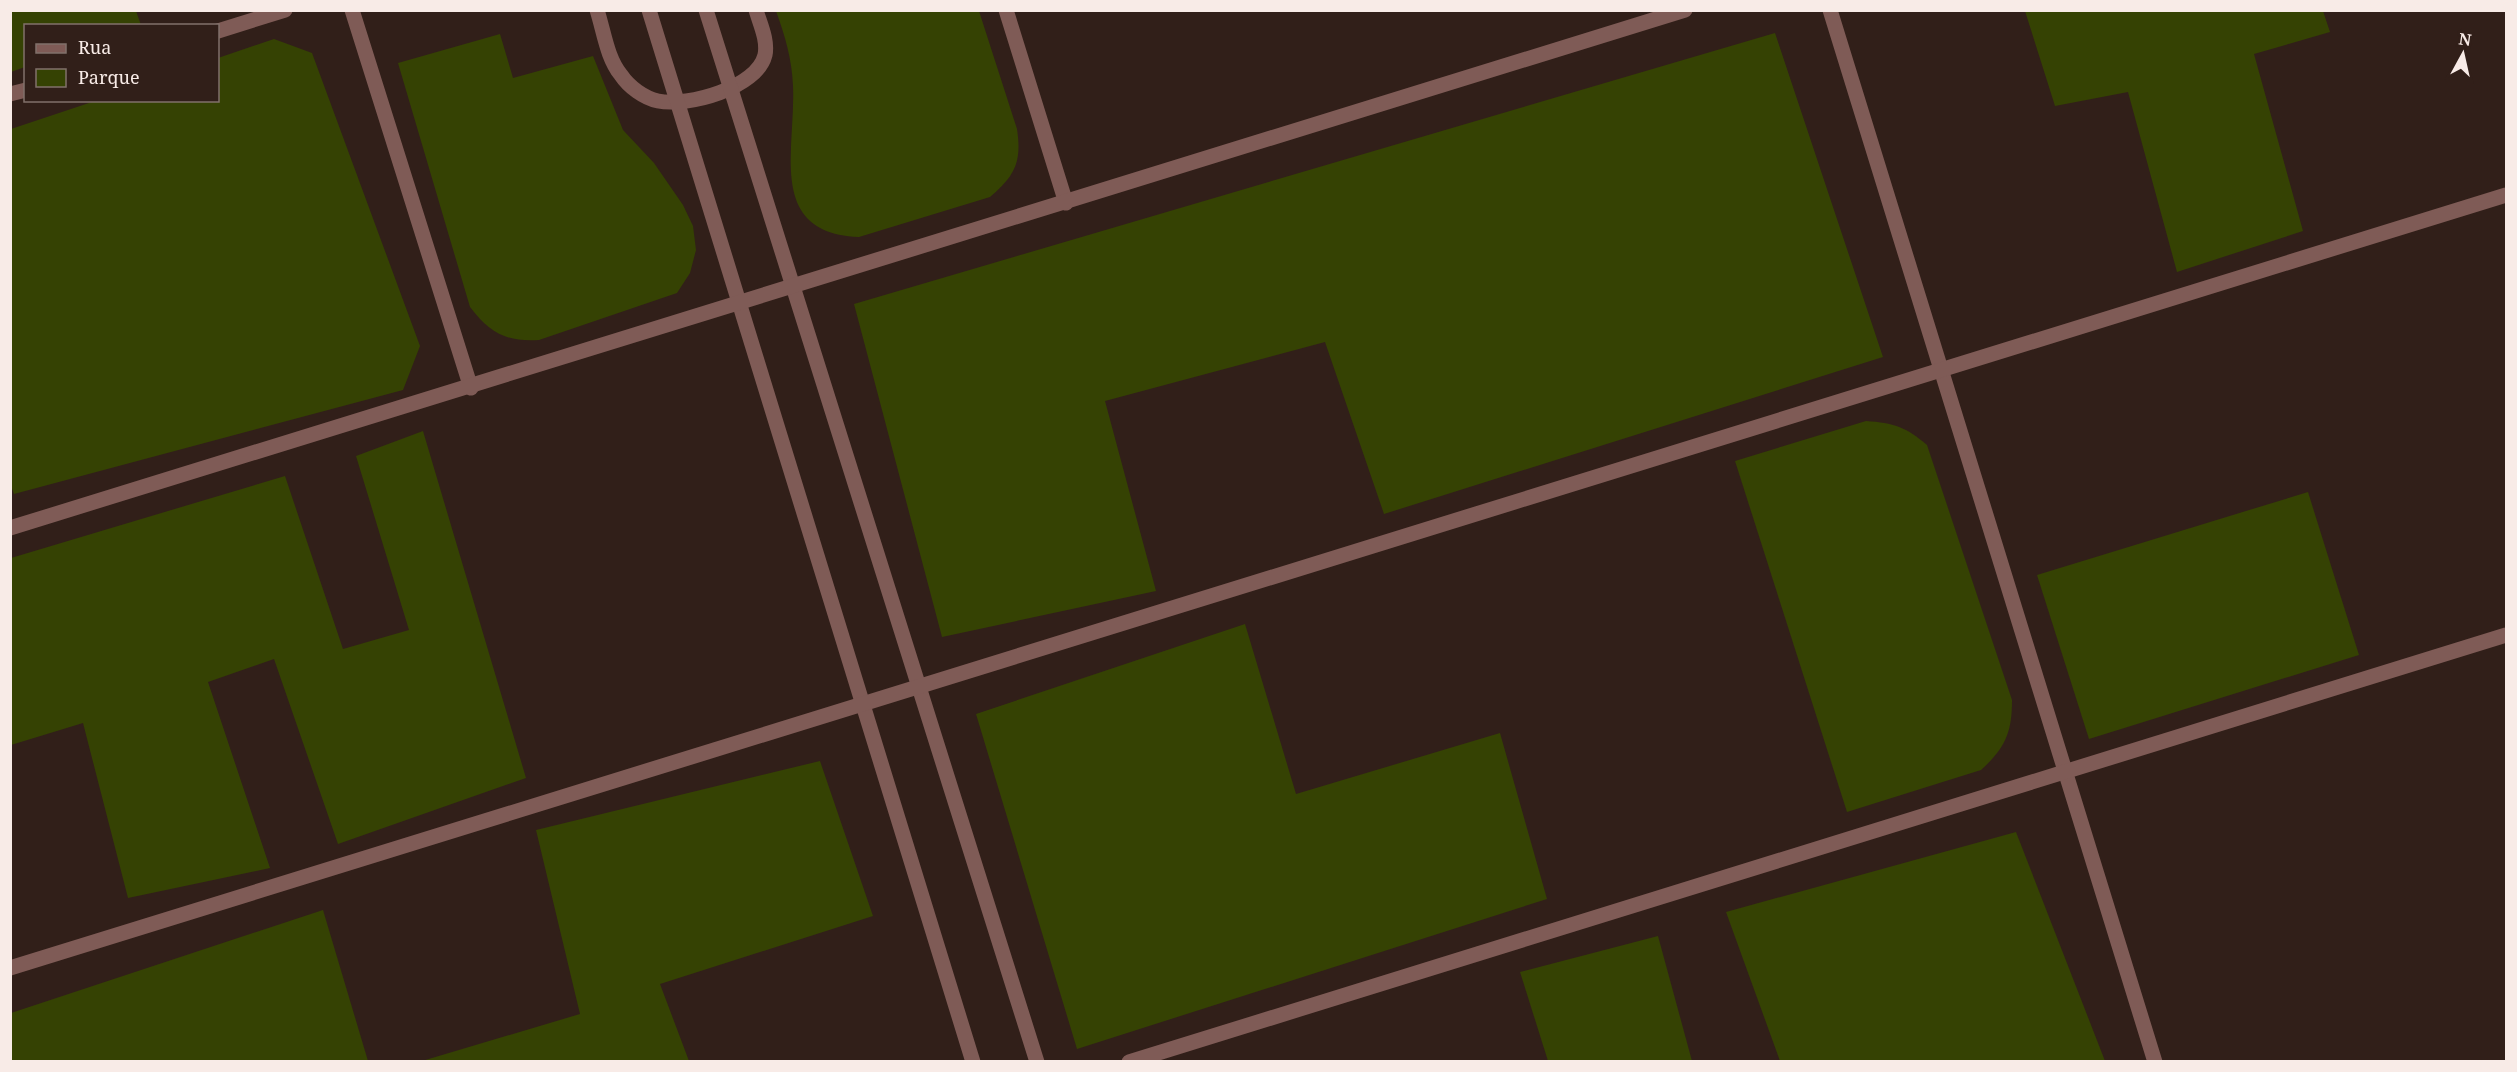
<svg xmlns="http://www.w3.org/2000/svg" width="2517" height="1072" font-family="'Noto Serif',serif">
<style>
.green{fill:#354203}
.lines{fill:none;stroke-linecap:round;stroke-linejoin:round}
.lane{stroke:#7f5b56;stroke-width:15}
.street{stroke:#7f5b56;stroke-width:15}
</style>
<rect width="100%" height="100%" fill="#311f19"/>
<!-- green -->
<g class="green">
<path d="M11,10L136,11L141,25L26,26L25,67L11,72Z"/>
<path d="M776,11H979L1017,129C1022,162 1015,176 990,197L859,237C766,233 796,149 793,86C792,59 785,36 776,11Z"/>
<path d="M2025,11H2323L2330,32L2254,54L2303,231L2177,272L2128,92L2055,106Z"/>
<path d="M1775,33L1883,357L1384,514L1325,342L1105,401L1156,591L942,637L854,304Z"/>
<path d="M500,34L513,78L593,56L623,130L654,163L683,205L693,226L696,250L690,273L677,293L539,340C506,342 490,333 470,307L398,63Z"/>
<path d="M274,39L312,53L420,346L403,390L14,494L10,483L11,129L95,101L218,100V58Z"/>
<path d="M1866,421C1894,423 1906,427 1927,445L2012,700C2012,733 2005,748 1981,770L1847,812L1735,461Z"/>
<path d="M423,431L526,778L338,844L274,659L208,682L270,868L128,898L83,723L11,745V558L285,476L343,649L409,630L356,456Z"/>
<path d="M2308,492L2359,655L2089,739L2037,575Z"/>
<path d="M1245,624L1296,794L1500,733L1547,899L1077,1049L976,714Z"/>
<path d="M820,761L873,916L660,984L689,1061H422L580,1014L536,830Z"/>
<path d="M2016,832L2105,1061H1780L1726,912Z"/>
<path d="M323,910L368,1061H11V1013Z"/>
<path d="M1658,936L1692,1061H1548L1520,972Z"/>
</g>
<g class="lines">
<!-- lane -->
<path class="lane" d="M597,10C604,32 607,58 621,75C629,87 644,98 658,101C688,107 757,88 765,55C768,40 760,24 756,10"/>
<!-- street -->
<g class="street">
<path d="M352,10L471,388"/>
<path d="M649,10L973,1062"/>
<path d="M706,10L1037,1062"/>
<path d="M1006,10L1066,203"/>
<path d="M1830,10L2155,1062"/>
<path d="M218,31L285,10"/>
<path d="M10,94L26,90"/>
<path d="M10,528L1685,10"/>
<path d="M10,968L2506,195"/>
<path d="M1129,1062L2506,635"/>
</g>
</g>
<!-- border -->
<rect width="2517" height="1072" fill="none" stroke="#f8ebe7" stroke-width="24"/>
<!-- legend -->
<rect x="24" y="24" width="195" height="78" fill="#311f19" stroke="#81716b" stroke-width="1.5"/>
<rect x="36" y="44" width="30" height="9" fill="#7f5b56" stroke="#81716b" stroke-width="1.5"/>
<text x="78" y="54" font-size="18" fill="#f8ebe7">Rua</text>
<rect x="36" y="69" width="30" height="18" fill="#354203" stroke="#81716b" stroke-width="1.5"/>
<text x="78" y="84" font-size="18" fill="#f8ebe7">Parque</text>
<!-- north arrow -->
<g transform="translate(2463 54) rotate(8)" stroke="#311f19" stroke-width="4.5" paint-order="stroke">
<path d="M0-4.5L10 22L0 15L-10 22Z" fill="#f8ebe7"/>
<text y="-9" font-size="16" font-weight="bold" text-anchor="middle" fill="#f8ebe7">N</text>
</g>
</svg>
